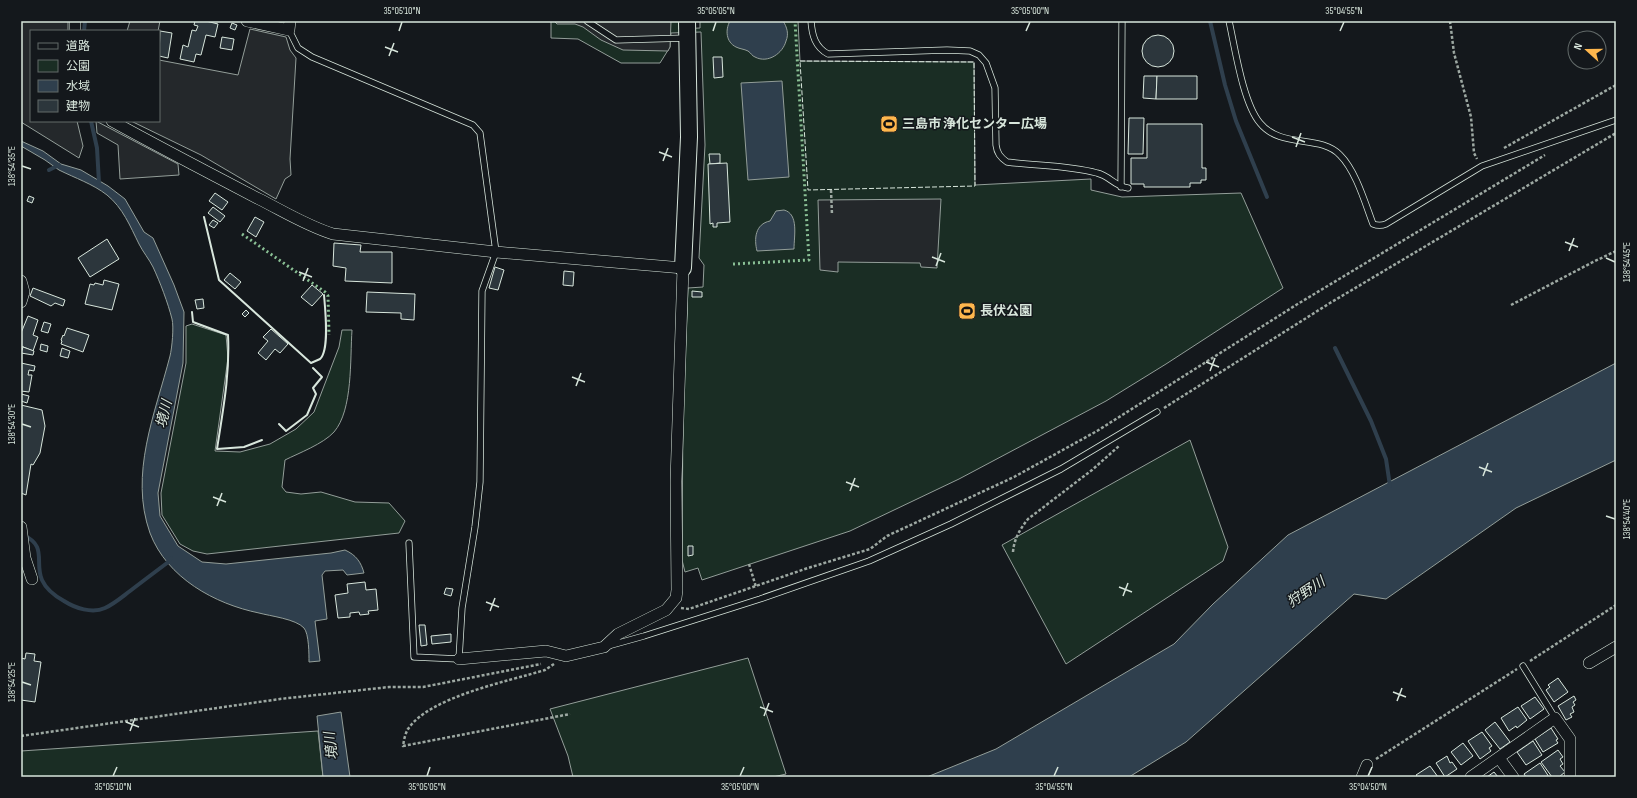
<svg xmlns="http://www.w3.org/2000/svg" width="1637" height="798" font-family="'Sofia Sans Condensed','Noto Sans JP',sans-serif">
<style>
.green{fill:#1a2d24;stroke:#939e99}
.parking{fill:#24282b;stroke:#939e99}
.water{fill:#2f3f4d;stroke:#939e99}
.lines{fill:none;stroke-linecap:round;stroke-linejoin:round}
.stream{stroke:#2f3f4d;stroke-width:4}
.building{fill:#2c363c;stroke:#d8e6dc}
.lane-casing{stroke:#d8e6dc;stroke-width:7}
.street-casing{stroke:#d8e6dc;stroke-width:12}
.secondary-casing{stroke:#d8e6dc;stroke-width:18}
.path{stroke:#9da8a2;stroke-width:2.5;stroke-dasharray:3 2;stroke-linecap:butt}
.lane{stroke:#14181c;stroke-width:5.5}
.street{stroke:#14181c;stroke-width:11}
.secondary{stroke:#14181c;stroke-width:16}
.hedge{stroke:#8ac095;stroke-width:3;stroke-dasharray:2 3;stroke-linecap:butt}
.fence{stroke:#d8e6dc;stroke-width:1;stroke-dasharray:5 2;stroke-linecap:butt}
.wall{stroke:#d8e6dc;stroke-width:2}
.ticks{fill:none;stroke:#d8e6dc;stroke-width:1.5}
.labels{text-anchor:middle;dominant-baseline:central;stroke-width:3;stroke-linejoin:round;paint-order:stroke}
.poi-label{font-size:13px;font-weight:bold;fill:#d8e6dc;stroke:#14181c;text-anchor:start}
.water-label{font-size:14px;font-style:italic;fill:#d8e6dc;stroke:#14181c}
.neatline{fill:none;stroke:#d8e6dc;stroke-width:1.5}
.ticks-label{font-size:10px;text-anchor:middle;fill:#d8e6dc}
</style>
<rect width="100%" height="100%" fill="#14181c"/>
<!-- green -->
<g class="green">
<path d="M551,21H679V29L700,28V21H798L800,61L974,62L975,185L1091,179V190L1122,197L1241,193L1283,288L1166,364L1106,401L959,479L850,531L702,580L698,568L685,572L682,560L683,409L688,288L703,287L704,265L699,258L705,145L701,32L671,33L670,47L660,63H621L578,39L551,38Z"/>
<path d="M192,324L226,335L228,358L215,451L240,452L270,444L296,429L314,412L339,347L342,330H352C350,359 353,410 334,432C323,444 299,453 285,460L282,487L286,492L301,494L321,492L355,502L389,503L405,521L399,533L207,554L193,551L180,544L162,515L161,493L186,363V326Z"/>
<path d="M1190,440L1228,547L1223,561L1066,664L1002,545Z"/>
<path d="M748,658L786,774L773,777H573L568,756L550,709Z"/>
<path d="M318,731L323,777H21V751Z"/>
</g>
<!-- parking -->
<g class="parking">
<path d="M21,21H68V31H31V121H77L83,146L79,158L21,122Z"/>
<path d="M130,21H160L158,31H127Z"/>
<path d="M554,21H671L670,47L668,51L623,50L601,40L583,27L575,24H557Z"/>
<path d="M250,29L286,37L290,50L296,58L290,159L291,175L285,179L276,199L201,155L131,121H159V60L238,75Z"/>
<path d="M96,121L178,164L179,175L120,179L118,145L97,133Z"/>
<path d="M941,199L937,268L921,267L920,263L838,262V272L820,270L818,200Z"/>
</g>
<!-- water -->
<g class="water">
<path d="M730,21H783C787,27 789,34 786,41C783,53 768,64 755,57C752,56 751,53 748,51C744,49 740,49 736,47C726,42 725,30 730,21Z"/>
<path d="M782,81L789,177L748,180L741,83Z"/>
<path d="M21,141L43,151L61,164L81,170L108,186L125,199L144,232L153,238L174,285L184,312L183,363L158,493L160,516L178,546L202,562L226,564L331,553L345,550C356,555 361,562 364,573L347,575L343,570L325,571L322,575L327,619L315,621L320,661L309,662C309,654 309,634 304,628C296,619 270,616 259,613C215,604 167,578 150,533C129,474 155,414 170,356C172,348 174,327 172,319C168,303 160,282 153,267C149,259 143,252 139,244C130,226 123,208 107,195C93,184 75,178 59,170C54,167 50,163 45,160C37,155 29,151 21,146Z"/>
<path d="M784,210C799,214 794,236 794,249L757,251C754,239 755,224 770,221L776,211Z"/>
<path d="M1616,363V460L1516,508L1386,599L1354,594L1186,742L1129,777H927L996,749L1174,644L1213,604L1288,535Z"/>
<path d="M341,712L350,777H323L317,716Z"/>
</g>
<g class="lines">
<!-- stream -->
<g class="stream">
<path d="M1210,21L1225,85L1236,121L1267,197"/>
<path d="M84,31L85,21"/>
<path d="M91,121L97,148L99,183"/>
<path d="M49,170L59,165"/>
<path d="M1335,348L1371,421L1386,459L1390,486"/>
<path d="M23,535C48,546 34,562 42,580C46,589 55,596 64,601C75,608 92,614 105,608C114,604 122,597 130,591C143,581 155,572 167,563L171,558"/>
</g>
</g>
<!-- building -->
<g class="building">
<path d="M195,21H206L218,24L215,37L206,35L201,55L196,54L194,62L180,59L183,45L188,47L192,30L196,31L198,26L194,25Z"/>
<path d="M232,23L237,25L235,30L230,28Z"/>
<path d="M160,31L172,33L168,58L159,56Z"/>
<circle cx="1158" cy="51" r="16"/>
<path d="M222,37L234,39L232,50L220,48Z"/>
<path d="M713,57H722L723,77L714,78Z"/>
<path d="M1144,76H1157L1156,99L1143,98Z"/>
<path d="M1157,76H1197V99H1156Z"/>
<path d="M1129,118H1144L1143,154H1128Z"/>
<path d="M1147,124H1202V168H1206V180H1201V183H1190V187H1144V184H1131V158H1147Z"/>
<path d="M709,154H720V163L710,164Z"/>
<path d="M727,163L730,222L717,223V227H713V223L710,224L708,164Z"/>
<path d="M215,193L228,202L222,210L209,201Z"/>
<path d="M29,196L34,198L32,203L27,201Z"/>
<path d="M213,207L225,216L220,222L208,213Z"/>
<path d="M255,217L264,222L256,237L247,231Z"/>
<path d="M213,220L218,223L214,228L209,225Z"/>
<path d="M107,239L119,259L90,277L78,258Z"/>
<path d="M334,243L361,245L360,252H392V283L345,281L346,268L333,266Z"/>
<path d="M495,267L504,270L498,290L489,288Z"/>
<path d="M564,271L574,272L573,286L563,285Z"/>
<path d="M230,273L241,282L235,289L224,280Z"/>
<path d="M104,280L119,284L112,310L85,304L90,284L94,285L95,283L103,285Z"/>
<path d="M312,285L323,294L312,306L301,297Z"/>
<path d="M33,288L65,300L63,306L55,303L51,306L30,296Z"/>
<path d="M692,291L702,292V297H692Z"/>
<path d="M367,292L415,294L414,320L401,319V313L366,312Z"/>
<path d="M203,299L204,308L197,309L195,300Z"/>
<path d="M246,310L249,313L245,317L242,314Z"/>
<path d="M28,316L38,320L33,335L38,337L33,351L21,346V333Z"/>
<path d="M44,322L51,324L48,333L41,331Z"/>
<path d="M67,328L89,335L83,352L61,344L62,341L61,340L63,335L64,336Z"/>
<path d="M271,329L288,344L280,353L275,349L266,360L258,353L268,341L263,337Z"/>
<path d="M41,344L48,346L47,352L40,350Z"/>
<path d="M23,347L34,351L33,355L21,353Z"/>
<path d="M62,348L70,351L68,358L60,356Z"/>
<path d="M21,363L35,366L34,371L29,370L28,375H32L29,392L21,391Z"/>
<path d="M21,394L29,396L27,403L21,401Z"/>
<path d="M21,405L42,410L45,426L40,453L33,465L31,464L26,495L21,493Z"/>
<path d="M688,546H693V555L688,556Z"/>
<path d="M365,582L366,590L376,589L378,610L368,611L369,614L360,615L359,612L350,613V617L338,618L335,595L348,593L347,584Z"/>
<path d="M446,588L453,589L451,596L444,594Z"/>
<path d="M419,625H425L427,645L421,646Z"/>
<path d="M451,634V642L432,644L431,636Z"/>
<path d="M26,653L35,654L34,661L41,662L35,702L21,700V658L25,659Z"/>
<path d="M1558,678L1568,692L1554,702L1546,690L1550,687L1548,685Z"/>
<path d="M1574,696L1576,700L1573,702L1575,705L1572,707L1574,712L1570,714L1572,717L1566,720L1558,706Z"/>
<path d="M1535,697L1544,709L1530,719L1521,706Z"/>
<path d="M1518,707L1527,720L1517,728L1516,726L1509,731L1501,718Z"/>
<path d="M1495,722L1510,742L1500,749L1485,730Z"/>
<path d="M1551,728L1558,739L1556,740L1558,743L1543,752L1535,739Z"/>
<path d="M1482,732L1492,746L1489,748L1491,751L1480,759L1468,741Z"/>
<path d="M1533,741L1542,755L1526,765L1517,752Z"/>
<path d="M1463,743L1473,756L1461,765L1451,752Z"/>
<path d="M1558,750L1563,757L1560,759L1563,764L1560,766L1565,772L1559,777H1552L1541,762Z"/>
<path d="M1447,756L1450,763L1452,762L1457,769L1445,777L1436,763Z"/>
<path d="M1540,763L1549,777H1526L1524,774Z"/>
<path d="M1430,766L1438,777H1418L1416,775Z"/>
<path d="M1494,772L1498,777H1487Z"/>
</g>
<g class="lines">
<defs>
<g id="lane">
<path d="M587,21L616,40L687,38"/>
<path d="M811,21C812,35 815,47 828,54L947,50L970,51L979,55L986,63L995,88L996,145C997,153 1000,157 1007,162C1037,166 1068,165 1097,173C1110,176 1114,186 1128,188"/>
<path d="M1229,21C1235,48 1243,103 1260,123C1281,149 1320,134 1340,155C1356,171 1365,203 1373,224C1378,226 1381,226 1386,224L1482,166L1616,120"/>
<path d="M289,30L298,48L312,57L473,125L480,133L496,252L482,291L480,482L475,527L462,608L459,659L414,657L409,543"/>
<path d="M1121,187L1122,21"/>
<path d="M608,646L644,636L760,599L869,561L951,524L1061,469L1157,412"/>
<path d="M1523,666L1555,718"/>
</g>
<g id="street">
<path d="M75,21V31"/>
<path d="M247,21L289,30L290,21"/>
<path d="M112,121C161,148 209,173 259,199C283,211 307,226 333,234L496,252L683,268L676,481L677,590L676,598L666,610L618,634L604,647L566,656L546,651L459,659"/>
<path d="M21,281L24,292L21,302"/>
<path d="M21,527L25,558L32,579"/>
<path d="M1589,663L1616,647"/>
<path d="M1499,758L1513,777"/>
<path d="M1362,777L1367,765"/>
<path d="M1471,777L1555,718L1570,739V777"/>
</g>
<path id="secondary" d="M683,268L689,137L687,21"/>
</defs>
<!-- lane casing -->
<use href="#lane" class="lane-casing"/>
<!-- street casing -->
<use href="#street" class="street-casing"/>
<!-- secondary casing -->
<use href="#secondary" class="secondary-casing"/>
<!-- path -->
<g class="path">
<path d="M1450,21L1454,53L1471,117L1474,153L1477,159"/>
<path d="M1504,148L1616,85"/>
<path d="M831,190L832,215"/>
<path d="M1511,305L1593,262L1616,251"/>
<path d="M1164,408L1330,303L1616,133"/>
<path d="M1013,552C1014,539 1020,529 1028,519L1092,470L1119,446"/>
<path d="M749,564L756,587"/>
<path d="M681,608L689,609L808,568L870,549L887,536L1014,477L1097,431L1296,305L1545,155"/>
<path d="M1530,661L1616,605"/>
<path d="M554,664L545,670C509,681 429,697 408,729C405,734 404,740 403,746L570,714"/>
<path d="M21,736L280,699L389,687H423L541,664"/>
<path d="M1376,759L1517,669"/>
</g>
<!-- lane -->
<use href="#lane" class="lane"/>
<!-- street -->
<use href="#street" class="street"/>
<!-- secondary -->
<use href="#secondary" class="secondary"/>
<!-- hedge -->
<g class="hedge">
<path d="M242,234L325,292L328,296L329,335"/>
<path d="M733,264L809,260L795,21"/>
</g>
<!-- fence -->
<path class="fence" d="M800,61L974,62L975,186L808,190Z"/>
<!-- wall -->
<g class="wall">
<path d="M204,217L219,280L311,363C313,362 318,360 320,359C330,350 325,308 324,295"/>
<path d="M192,312L193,322L228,335C230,374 223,410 217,449L244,447L262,440"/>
<path d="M279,424L286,431L307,415L316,394L313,388L322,377L313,368"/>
</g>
</g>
<!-- ticks -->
<path class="ticks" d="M399,31L402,22M713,31L716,22M1026,31L1030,22M1340,31L1344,22M385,47L398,52M389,56L394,43M1292,137L1305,142M1296,147L1301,133M659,152L672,157M663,161L668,148M22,166L31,169M1565,242L1578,247M1569,251L1574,238M932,257L945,262M1606,258L1615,262M936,266L941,253M299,272L312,277M303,281L308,268M1206,362L1219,367M1210,371L1215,358M572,377L585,382M576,386L581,373M22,424L31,427M1479,467L1492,472M1483,476L1488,463M846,482L859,487M850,491L855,478M213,497L226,502M217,506L222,493M1606,516L1615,519M1119,587L1132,592M1123,596L1128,583M486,602L499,607M490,611L495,598M22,682L31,685M1393,692L1406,697M1397,701L1402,688M760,707L773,712M764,716L769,703M126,722L139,727M130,731L135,718M113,776L117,767M427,776L430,767M740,776L744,767M1054,776L1058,767M1368,776L1372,767"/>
<!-- icons -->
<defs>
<symbol id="stadium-square" viewBox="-11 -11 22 22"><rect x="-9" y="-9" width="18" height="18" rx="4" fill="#ffb74d" stroke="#14181c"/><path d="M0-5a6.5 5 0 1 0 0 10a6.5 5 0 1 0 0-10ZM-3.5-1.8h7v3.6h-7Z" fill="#111"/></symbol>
</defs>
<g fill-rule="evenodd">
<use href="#stadium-square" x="879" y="114" width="20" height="20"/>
<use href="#stadium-square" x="957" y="301" width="20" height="20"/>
</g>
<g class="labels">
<!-- poi labels -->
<g class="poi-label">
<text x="902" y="124">三島市 浄化センター広場</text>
<text x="980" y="311">長伏公園</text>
</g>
<!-- water labels -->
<g class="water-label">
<text transform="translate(164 414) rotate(-76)">境川</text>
<text transform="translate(1306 592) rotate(-34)">狩野川</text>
<text transform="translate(331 746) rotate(-97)">境川</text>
</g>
</g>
<!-- border -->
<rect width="1637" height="798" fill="none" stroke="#14181c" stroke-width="44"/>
<!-- legend -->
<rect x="30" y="30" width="130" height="92" fill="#14181c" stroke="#626a69"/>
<rect x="38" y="43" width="20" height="6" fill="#14181c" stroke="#626a69"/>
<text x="66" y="50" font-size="12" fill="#d8e6dc">道路</text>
<rect x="38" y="60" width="20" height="12" fill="#1a2d24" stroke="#626a69"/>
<text x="66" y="70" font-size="12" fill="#d8e6dc">公園</text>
<rect x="38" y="80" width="20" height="12" fill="#2f3f4d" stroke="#626a69"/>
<text x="66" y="90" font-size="12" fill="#d8e6dc">水域</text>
<rect x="38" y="100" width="20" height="12" fill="#2c363c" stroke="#626a69"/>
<text x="66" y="110" font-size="12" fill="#d8e6dc">建物</text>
<!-- north arrow -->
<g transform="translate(1587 50) rotate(291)"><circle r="19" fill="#14181c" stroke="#626a69"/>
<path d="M0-3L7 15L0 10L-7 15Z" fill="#ffb74d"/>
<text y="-6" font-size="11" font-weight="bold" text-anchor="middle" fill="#d8e6dc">N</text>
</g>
<rect x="22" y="22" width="1593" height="754" class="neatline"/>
<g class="ticks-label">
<text x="402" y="14">35°05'10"N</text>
<text x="716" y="14">35°05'05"N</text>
<text x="1030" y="14">35°05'00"N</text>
<text x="1344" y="14">35°04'55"N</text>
<text transform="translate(11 166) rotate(-90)" y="4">138°54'35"E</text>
<text transform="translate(1626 262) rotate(-90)" y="4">138°54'45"E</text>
<text transform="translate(11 424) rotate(-90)" y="4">138°54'30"E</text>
<text transform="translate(1626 519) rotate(-90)" y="4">138°54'40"E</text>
<text transform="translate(11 682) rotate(-90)" y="4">138°54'25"E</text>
<text x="113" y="790">35°05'10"N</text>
<text x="427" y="790">35°05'05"N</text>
<text x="740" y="790">35°05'00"N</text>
<text x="1054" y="790">35°04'55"N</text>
<text x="1368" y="790">35°04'50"N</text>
</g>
</svg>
